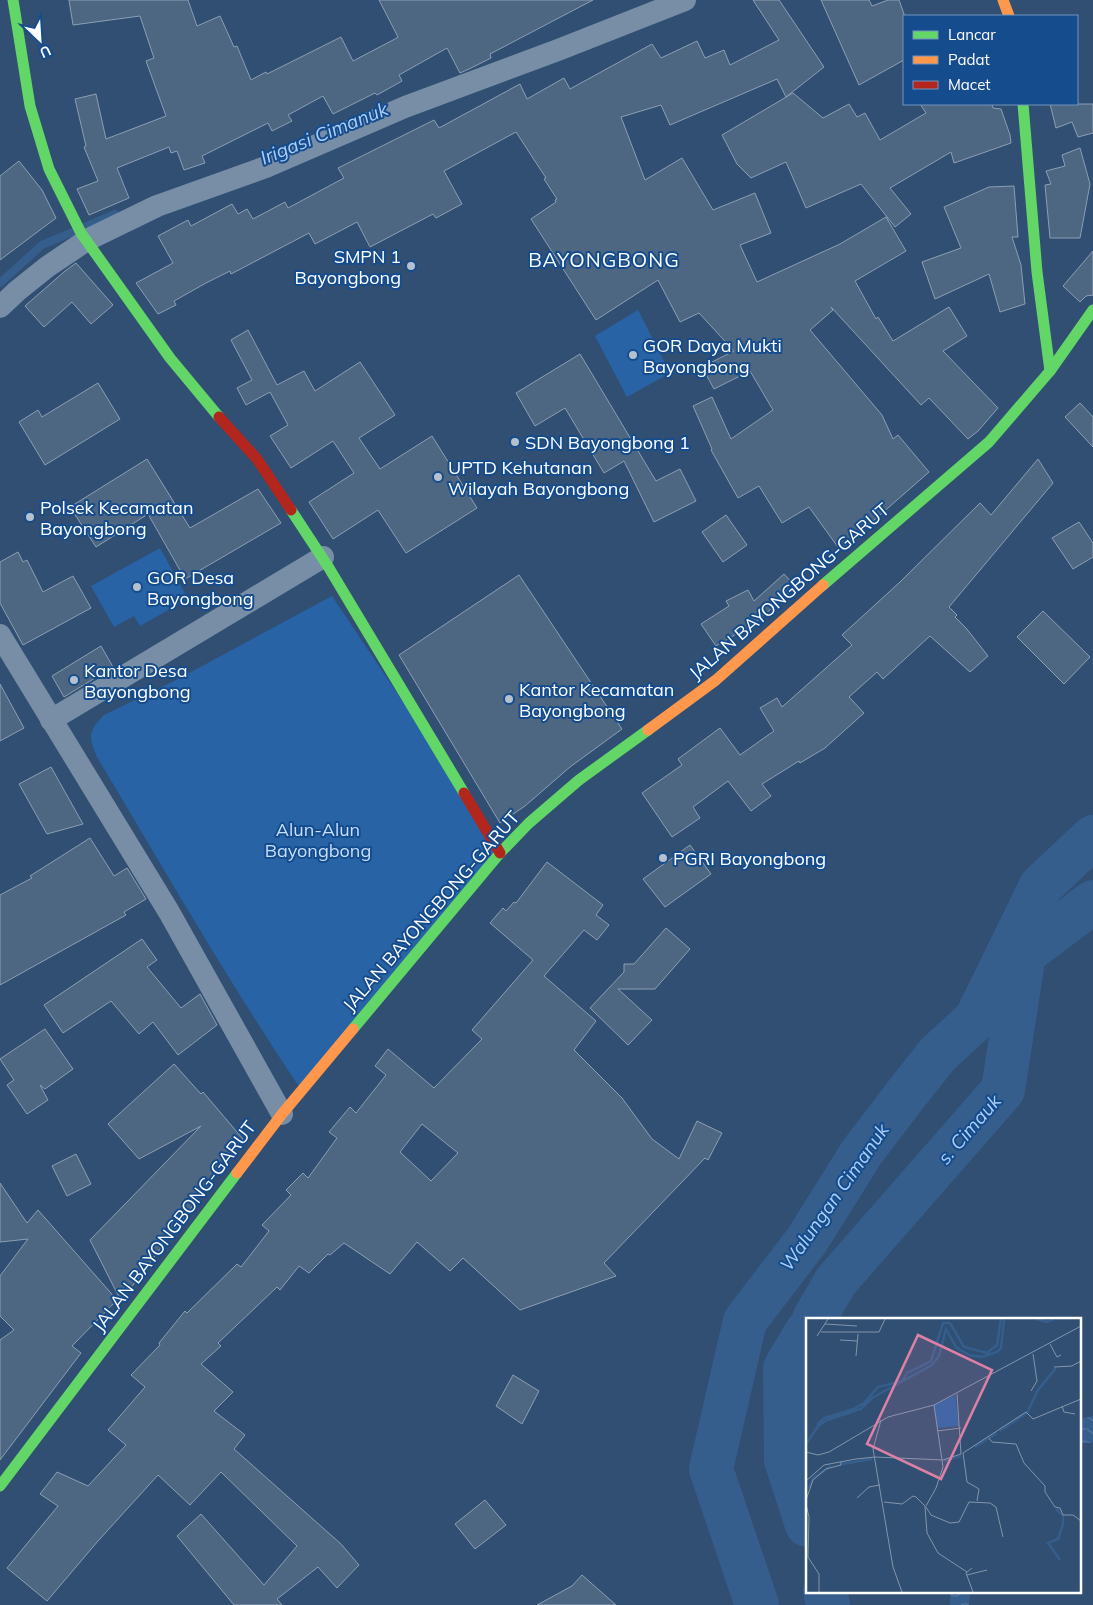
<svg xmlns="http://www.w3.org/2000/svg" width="1093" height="1605" font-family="Mulish,sans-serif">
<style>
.green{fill:#2863a5}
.water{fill:url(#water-waves)}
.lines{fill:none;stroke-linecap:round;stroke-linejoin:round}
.stream{stroke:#355e8c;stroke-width:8}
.river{stroke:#355e8c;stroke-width:44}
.building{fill:#4d6682;stroke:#8c9fb4;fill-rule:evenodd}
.street{stroke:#778ea6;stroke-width:22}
.fast{stroke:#63d668;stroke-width:11}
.slow{stroke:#ff974d;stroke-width:11}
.jam{stroke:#b3261e;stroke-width:11}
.poi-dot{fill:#b7c1ce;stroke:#154c8e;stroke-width:2}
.labels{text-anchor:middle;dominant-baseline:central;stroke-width:4;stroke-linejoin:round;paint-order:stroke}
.poi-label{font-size:18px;fill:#fff;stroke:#154c8e;text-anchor:start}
.street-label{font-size:18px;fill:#fff;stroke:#154c8e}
.park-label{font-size:18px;fill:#c6dffc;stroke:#154c8e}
.water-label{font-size:19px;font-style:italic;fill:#abcff7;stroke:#154c8e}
.quarter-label{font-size:20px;letter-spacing:1px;fill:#fff;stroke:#154c8e}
.inset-river{fill:none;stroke:#355e8c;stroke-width:2.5}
.inset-road{fill:none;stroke:#8395ab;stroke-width:1}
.view{fill:#dd80a5;fill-opacity:0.15;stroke:#dd80a5;stroke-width:2.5}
.inset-edge{fill:none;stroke:#fff;stroke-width:2.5}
</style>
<defs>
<pattern id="water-waves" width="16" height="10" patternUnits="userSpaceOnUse" patternTransform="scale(1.25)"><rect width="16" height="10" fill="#355e8c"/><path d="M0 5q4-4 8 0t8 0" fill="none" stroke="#53769d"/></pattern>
</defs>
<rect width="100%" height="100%" fill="#304f73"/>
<!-- green -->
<g class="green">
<path d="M638,310L670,373L627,397L595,336Z"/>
<path d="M160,548L188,599L140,626L134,616L114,627L91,586Z"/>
<path d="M332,596L504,853L302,1091C229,983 164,869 97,757C89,737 87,732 104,715L180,678Z"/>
</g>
<!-- water -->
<g class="water">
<path d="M1093,1416V1443H1079V1419Z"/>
<path d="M950,1591H970L969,1605H950Z"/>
</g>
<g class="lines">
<!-- stream -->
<path class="stream" d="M0,283L42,245L115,214"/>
<!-- river -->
<g class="river">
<path d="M814,1319L836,1281L1003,1090L1024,954L1093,902"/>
<path d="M807,1331L785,1368L786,1460L807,1525"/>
<path d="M825,1591L828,1605"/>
<path d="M757,1605L711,1469L745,1321L807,1240L862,1152L907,1093L938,1054L976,1019L1041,886L1093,837"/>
</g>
</g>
<!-- building -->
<g class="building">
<path d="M69,0H188L197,26L220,16L234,47L237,46L251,80L266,72L267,74L341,37L353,61L395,39L398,37L379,0H593L490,54L491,58L469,69L460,73L447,48L399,75L402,81L377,95L375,93L333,114L323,96L288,115L292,121L272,131L268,123L202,156L205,163L184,170L177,151L171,153L169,147L117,168L129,198L89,215L77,189L98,181L84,147L86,146L75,99L96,94L106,139L166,116L146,61L154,58L140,16L73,25Z"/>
<path d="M753,0H779L824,67L786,97L777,79L670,125L661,105L621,117L645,180L682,158L713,210L755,193L771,233L740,245L757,282L840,244L886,217L906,251L855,281L876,319L878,317L893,341L949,307L967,336L943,351L998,408L978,431L968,439L929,398L921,405L831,307L833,310L810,330L882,415L893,439L898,435L929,472L840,550L809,507L782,523L759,486L738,498L711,450L712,449L693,406L712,397L731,439L773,410L750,371L714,389L702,367L734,351L699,313L680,322L658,280L596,320L531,219L556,202L555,200L557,199L544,179L546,178L516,132L444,171L462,204L436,218L433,214L370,247L357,222L315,244L309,233L231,274L230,271L206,283L174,301L176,305L158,314L136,283L173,263L158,236L188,220L191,226L232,204L238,214L247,209L253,219L285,202L288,208L344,178L338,168L434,120L439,128L520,84L527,99L564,78L570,89L652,44L661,58L697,41L705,58L724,50L730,65L779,40Z"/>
<path d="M821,0H869L872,6L888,0H899L904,14V60L859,85Z"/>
<path d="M793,93L823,118L849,104L857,117L865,113L880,140L926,113L920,104H992L993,108L1001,109L1010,135L1011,143L954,163L951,152L890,188L911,214L895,227L861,184L806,208L786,162L751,178L737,164L722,135Z"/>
<path d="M1050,104H1093V133L1078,137L1072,122L1056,128Z"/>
<path d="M1080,148L1090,184L1080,238H1050L1045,185L1051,184L1046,171L1065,166L1062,155Z"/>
<path d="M19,161L42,190L56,218L0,260V176Z"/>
<path d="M1014,186L1018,237H1012L1021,265L1025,304L1000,312L989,274L935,299L922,262L961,248L944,207L989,187Z"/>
<path d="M1093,251V295L1086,296L1080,302L1063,286Z"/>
<path d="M76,263L113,305L91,324L72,302L44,327L25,306L65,271Z"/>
<path d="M248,330L277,385L304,371L315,391L360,362L395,415L359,438L380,469L432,436L477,508L406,553L378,510L333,539L309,502L354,473L333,441L291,468L270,436L288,425L270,392L246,405L237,388L252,380L231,340Z"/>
<path d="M580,354L656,481L680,469L696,501L654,522L624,461L604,473L565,408L535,426L516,393Z"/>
<path d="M98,383L120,419L45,465L19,422L38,410L42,417Z"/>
<path d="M1080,403L1093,417V447L1065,417Z"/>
<path d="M147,459L190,528L258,489L281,523L185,579L148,514L96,547L70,507Z"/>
<path d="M1038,459L1053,483L949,607L957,615L955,617L966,628L988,656L970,672L930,636L883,679L877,672L849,697L864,713L825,748L800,763L799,761L762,784L771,796L751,811L728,781L693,807L700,818L672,837L642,793L682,765L678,759L720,728L740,755L774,731L760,708L777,698L782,707L852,645L842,635L900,582L980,503L991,515Z"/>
<path d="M726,515L747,545L723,562L702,532Z"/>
<path d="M1079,522L1093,543V557L1073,569L1052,538Z"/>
<path d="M18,552L23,562L27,560L43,592L73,576L91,608L23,645L0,603V562Z"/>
<path d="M784,574L796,587L755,623L716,646L701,624L729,606L726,601L748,590L754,601Z"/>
<path d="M519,575L622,729L570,767L525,806L500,823L399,655Z"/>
<path d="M1043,611L1090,657L1064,684L1017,637Z"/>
<path d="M101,646L113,667L64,697L52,676Z"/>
<path d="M0,684L24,728L0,741Z"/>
<path d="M51,767L83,824L47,834L19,784Z"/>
<path d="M90,838L114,876L127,868L146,899L124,912L126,915L0,985V895L32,878L30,876Z"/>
<path d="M690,845L711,874L665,907L643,879Z"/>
<path d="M547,862L603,905L596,915L609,925L597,940L584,930L544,976L596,1021L574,1050L622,1098L652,1139L679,1159L697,1121L722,1133L708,1160L705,1158L604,1263L616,1276L520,1310L463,1258L450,1271L417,1242L390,1274L344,1243L330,1255L328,1254L309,1273L299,1266L280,1290L277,1287L218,1343L221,1346L201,1364L233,1392L214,1411L245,1435L234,1449L341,1544L359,1565L337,1588L318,1567L277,1599L282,1605H234L177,1536L201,1514L264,1585L297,1546L221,1472L190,1505L158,1475L98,1541L47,1601L7,1568L58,1506L40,1494L57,1472L88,1486L126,1445L108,1430L145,1387L131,1375L160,1345L159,1343L185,1311L187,1313L237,1264L241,1267L269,1231L262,1225L291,1195L286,1190L303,1173L308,1178L337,1138L329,1132L350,1107L356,1113L386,1075L375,1066L388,1049L434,1088L482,1039L472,1030L533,960L490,923L503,908L506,911L514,902L516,903ZM422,1124L458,1153L431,1181L400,1152Z"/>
<path d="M666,928L690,949L655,989H618L652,1020L628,1045L590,1008L624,972V964H634Z"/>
<path d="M142,939L157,960L147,967L181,1008L200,994L217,1025L178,1055L153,1022L139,1034L111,1001L63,1033L44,1005Z"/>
<path d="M45,1029L73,1069L45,1089L40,1085L48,1100L27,1114L7,1085L14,1080L0,1059Z"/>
<path d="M174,1064L201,1094L203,1092L243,1139L121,1301L90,1240L201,1126L139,1159L108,1124Z"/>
<path d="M76,1154L91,1184L67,1196L52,1166Z"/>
<path d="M0,1183L27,1223L38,1210L117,1300L72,1346L81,1353L0,1460V1340L14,1330L0,1316V1276L28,1239L0,1242Z"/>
<path d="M513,1375L539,1391L522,1424L496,1406Z"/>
<path d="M485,1500L506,1525L475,1549L455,1524Z"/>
<path d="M582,1575L616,1605H537L572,1586Z"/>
</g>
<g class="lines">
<!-- street -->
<g class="street">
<path d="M0,307L17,291L47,267L87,240L157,206L266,167L405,107L558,50L685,0"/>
<path d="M0,635L169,912L282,1114"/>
<path d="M51,720L323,557"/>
</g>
<!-- fast -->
<g class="fast">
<path d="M13,0L30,106L49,169L81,233L170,358L219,417"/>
<path d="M1023,104L1037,272L1050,371"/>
<path d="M291,510L329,568L464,793"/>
<path d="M823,585L989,442L1050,371L1093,310"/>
<path d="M353,1029L500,853L529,823L579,780L648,730"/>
<path d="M0,1486L237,1173"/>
</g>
<!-- slow -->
<g class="slow">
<path d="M1003,0L1009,16"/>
<path d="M648,730L716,680L823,585"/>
<path d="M237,1173L282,1114L353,1029"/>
</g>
<!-- jam -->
<g class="jam">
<path d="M219,417L257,459L291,510"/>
<path d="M464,793L500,853"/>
</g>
</g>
<!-- markers -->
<g class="poi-dot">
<circle cx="411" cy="266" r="5"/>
<circle cx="633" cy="355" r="5"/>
<circle cx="515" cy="442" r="5"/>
<circle cx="438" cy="477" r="5"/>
<circle cx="30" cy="517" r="5"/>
<circle cx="137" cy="587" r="5"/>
<circle cx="74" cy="680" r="5"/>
<circle cx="509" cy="699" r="5"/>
<circle cx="663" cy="858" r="5"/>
</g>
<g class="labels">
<!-- poi labels -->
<g class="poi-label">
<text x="401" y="256" text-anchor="end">SMPN 1<tspan x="401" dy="21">Bayongbong</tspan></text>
<text x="643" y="345">GOR Daya Mukti<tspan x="643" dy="21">Bayongbong</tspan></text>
<text x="525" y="442">SDN Bayongbong 1</text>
<text x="448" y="467">UPTD Kehutanan<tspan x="448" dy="21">Wilayah Bayongbong</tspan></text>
<text x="40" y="507">Polsek Kecamatan<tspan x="40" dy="21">Bayongbong</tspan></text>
<text x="147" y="577">GOR Desa<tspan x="147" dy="21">Bayongbong</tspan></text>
<text x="84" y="670">Kantor Desa<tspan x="84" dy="21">Bayongbong</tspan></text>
<text x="519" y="689">Kantor Kecamatan<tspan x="519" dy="21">Bayongbong</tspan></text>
<text x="673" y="858">PGRI Bayongbong</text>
</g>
<!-- street labels -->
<g class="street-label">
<text transform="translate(789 591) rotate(-41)">JALAN BAYONGBONG-GARUT</text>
<text transform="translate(431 911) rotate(-49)">JALAN BAYONGBONG-GARUT</text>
<text transform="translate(174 1226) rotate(-53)">JALAN BAYONGBONG-GARUT</text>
</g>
<!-- park labels -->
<g class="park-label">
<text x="318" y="829">Alun-Alun<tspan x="318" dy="21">Bayongbong</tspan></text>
</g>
<!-- water labels -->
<g class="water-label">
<text transform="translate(324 133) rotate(-22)">Irigasi Cimanuk</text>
<text transform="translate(969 1129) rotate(-49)">s. Cimauk</text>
<text transform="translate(834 1197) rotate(-55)">Walungan Cimanuk</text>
</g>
<!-- quarter labels -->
<g class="quarter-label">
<text x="604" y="259">BAYONGBONG</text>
</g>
</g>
<!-- overview -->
<g transform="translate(806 1318)">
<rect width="275" height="275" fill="#304f73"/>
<path d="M149,77L153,108L131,110L128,87Z" fill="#2863a5"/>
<path class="inset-river" d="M230,1L241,4L248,1M11,107L18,100L48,91L58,85L72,69L96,63L101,55L125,43L137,5H144L158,29L181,35L191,27L195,1M194,113L221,95L232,72L250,50M0,126L12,108L21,102L55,91L66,80L126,47L133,38L140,11L150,29L163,37L176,39L191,34L195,30L198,1M169,129L191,115M138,143L155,138M36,146L66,141M3,170L7,160L25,148M250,191L257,198V206L252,221L242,225L254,242"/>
<path class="inset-road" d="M19,6L51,8M15,14H73L79,1M11,18L22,1M34,22L51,23M244,26L251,39L255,37M50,38L52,16M248,49L266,48L275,43M225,73L231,63L227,36M256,88L258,94L269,96M75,102L67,131L87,249L96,274M131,113L155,110M183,120L186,124L210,126L218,145L239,168V174L249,189L254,190L257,197H267L275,203M0,134L12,137L23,134L82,99L128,87L275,8M157,135L220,94L227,101L275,81M157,135L161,164L173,171L171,183M0,163L18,147L50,141L69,139L137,142L155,136L151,76M51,180L63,169L74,167M0,182L7,162L20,151L35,147V144M78,184L96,186L107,178L110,179L119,188L121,215L132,235L161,254M0,186L3,199L2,239L13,256V274M120,188L130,170L137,149L128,87M120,189L125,197L144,205L153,204L163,184L184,185L190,189L197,219M166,250L160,255L167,274M161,257L181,252"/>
<path class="view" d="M112,17L186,52L135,161L61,126Z"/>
<rect width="275" height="275" class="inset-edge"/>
</g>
<!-- legend -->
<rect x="903" y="15" width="175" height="90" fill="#154c8e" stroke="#7394bb"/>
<rect x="913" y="31" width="25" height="8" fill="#63d668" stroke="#7394bb"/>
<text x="948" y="40" font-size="15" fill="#ffffff">Lancar</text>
<rect x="913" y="56" width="25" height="8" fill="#ff974d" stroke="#7394bb"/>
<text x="948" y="65" font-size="15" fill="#ffffff">Padat</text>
<rect x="913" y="81" width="25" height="8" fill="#b3261e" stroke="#7394bb"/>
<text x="948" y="90" font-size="15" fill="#ffffff">Macet</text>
<!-- north arrow -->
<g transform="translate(40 40) rotate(155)" stroke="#154c8e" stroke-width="4" paint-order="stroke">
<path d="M0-4L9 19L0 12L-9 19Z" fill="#ffffff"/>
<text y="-8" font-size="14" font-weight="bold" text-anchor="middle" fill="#ffffff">U</text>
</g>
</svg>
